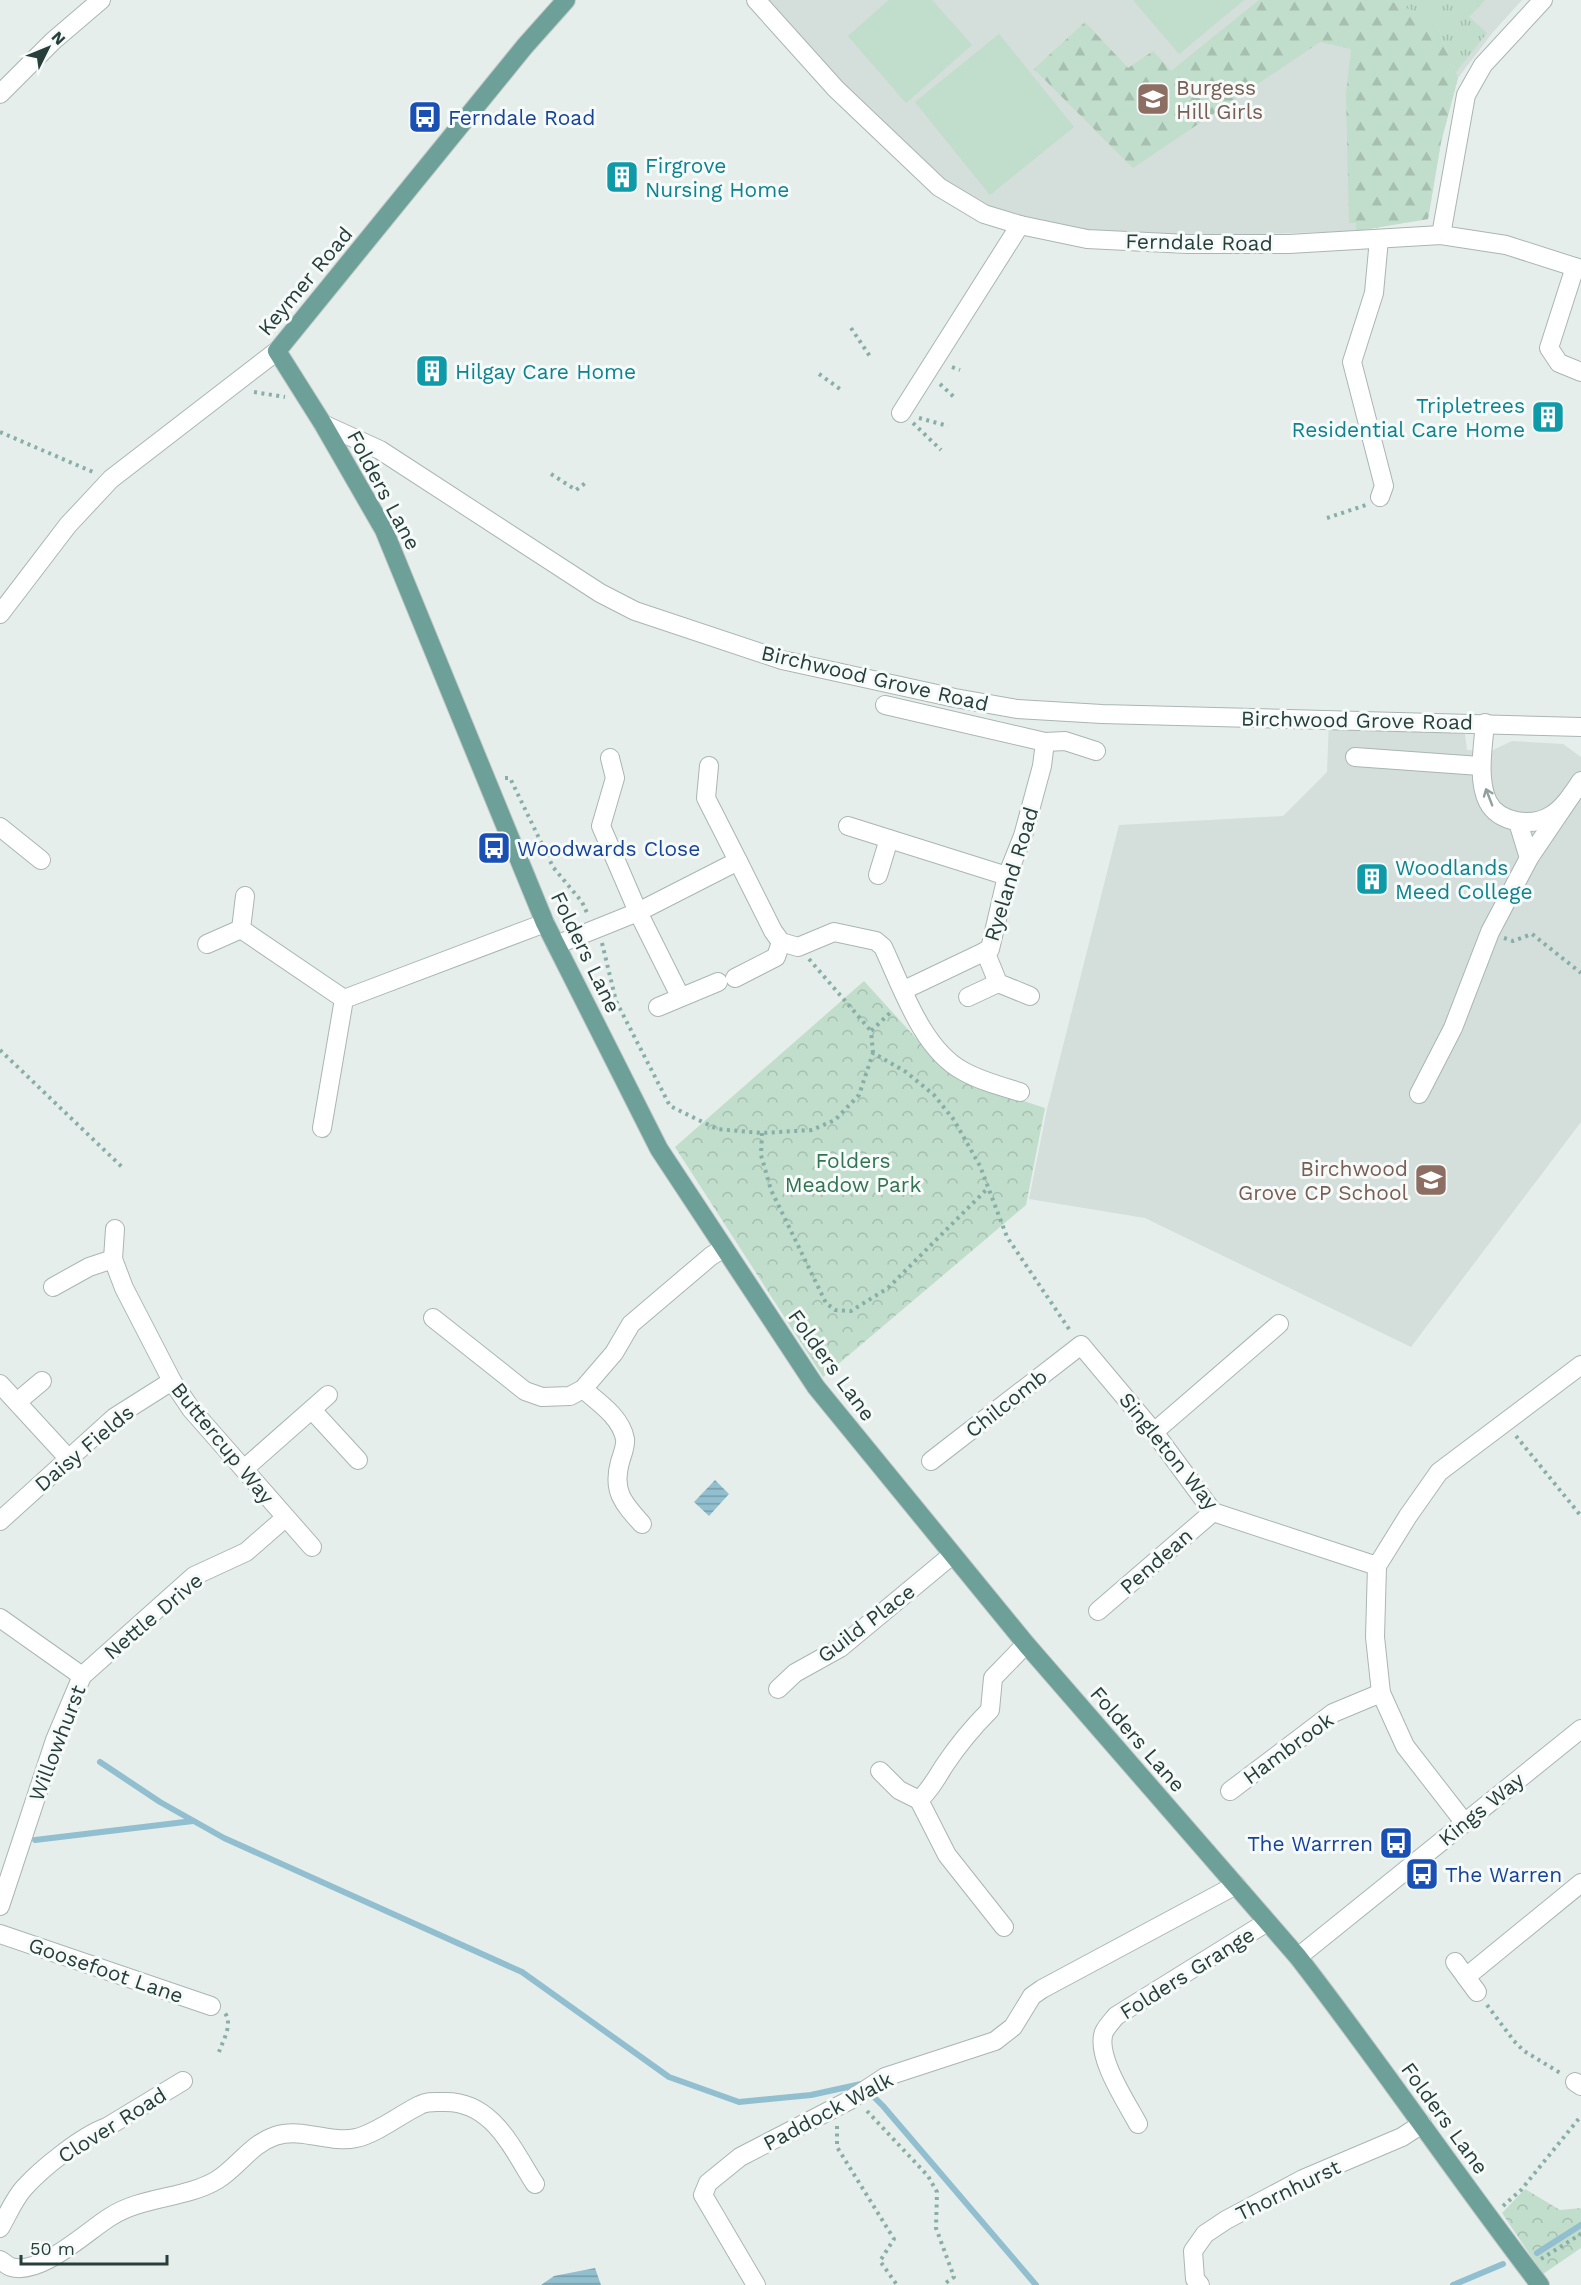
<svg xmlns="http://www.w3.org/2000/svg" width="1581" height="2285" font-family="'Work Sans',sans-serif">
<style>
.built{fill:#d4deda}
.grass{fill:url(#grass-tufts)}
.forest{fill:url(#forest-firs)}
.park{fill:url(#park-crowns)}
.garden{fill:#c1ddcb}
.water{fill:url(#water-rules)}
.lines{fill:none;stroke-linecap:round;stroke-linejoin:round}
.stream{stroke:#92bfcf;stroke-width:6}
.minor-casing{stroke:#a9b6b3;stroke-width:20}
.major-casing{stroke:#c2c9c8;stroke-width:20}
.path{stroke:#88afa7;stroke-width:4;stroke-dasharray:3 4.5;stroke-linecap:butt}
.minor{stroke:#fff;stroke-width:18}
.major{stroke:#6da098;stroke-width:18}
.oneway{stroke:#929f9d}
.labels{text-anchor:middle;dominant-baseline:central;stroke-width:6;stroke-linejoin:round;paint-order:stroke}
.education-label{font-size:21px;fill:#785e54;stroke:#f6faf9;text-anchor:start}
.transit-label{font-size:21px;fill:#164399;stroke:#f6faf9;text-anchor:start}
.culture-label{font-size:21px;fill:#0d838f;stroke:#f6faf9;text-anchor:start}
.street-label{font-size:21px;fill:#263f3b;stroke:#f6faf9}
.park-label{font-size:21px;fill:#327452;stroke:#f6faf9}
</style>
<defs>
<pattern id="grass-tufts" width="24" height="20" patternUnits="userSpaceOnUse" patternTransform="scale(1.5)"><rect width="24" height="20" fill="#c1ddcb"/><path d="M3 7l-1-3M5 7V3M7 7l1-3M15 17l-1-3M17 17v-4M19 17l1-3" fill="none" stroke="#a6bfaf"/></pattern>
<pattern id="forest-firs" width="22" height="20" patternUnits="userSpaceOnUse" patternTransform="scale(1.5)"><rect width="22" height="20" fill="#c1ddcb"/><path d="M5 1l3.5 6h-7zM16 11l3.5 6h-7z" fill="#a6bfaf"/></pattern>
<pattern id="park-crowns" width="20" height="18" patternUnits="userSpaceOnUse" patternTransform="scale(1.5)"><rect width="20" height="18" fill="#c1ddcb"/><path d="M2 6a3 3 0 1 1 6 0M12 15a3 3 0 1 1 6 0" fill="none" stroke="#a6bfaf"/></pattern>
<pattern id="water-rules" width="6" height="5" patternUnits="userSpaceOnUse" patternTransform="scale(1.5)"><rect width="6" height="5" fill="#92bfcf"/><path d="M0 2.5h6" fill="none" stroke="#779da9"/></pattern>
</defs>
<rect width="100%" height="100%" fill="#e6eeeb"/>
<!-- built -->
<g class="built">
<path d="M763,0H1522L1493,32L1458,78L1441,142L1428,219L1356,231L1168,237L1091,233L995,215L966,200L874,121Z"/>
<path d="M1329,721L1465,734L1467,750L1489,752L1512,741L1563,744L1581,757V1122L1411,1347L1145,1218L1029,1199L1047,1109L1119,825L1283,816L1327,772Z"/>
</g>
<!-- grass -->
<path class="grass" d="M1388,0H1485L1469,17L1487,33L1456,72L1435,21Z"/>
<!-- forest -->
<path class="forest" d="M1259,0H1388L1435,21L1458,78L1441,142L1428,219L1356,231V223H1349L1346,95L1351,49L1320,42L1133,168L1034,69L1085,22L1128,68L1153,51L1171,71Z"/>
<!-- park -->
<g class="park">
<path d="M864,981L944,1069L968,1083L1045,1108L1026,1205L823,1377L675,1147Z"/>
<path d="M1525,2189L1560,2210L1581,2208V2248L1543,2274L1502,2213Z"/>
</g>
<!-- garden -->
<g class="garden">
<path d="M889,0H932L972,45L906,103L848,36Z"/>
<path d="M1133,0H1244L1179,54Z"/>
<path d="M999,34L1074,127L990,195L915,102Z"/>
</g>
<!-- water -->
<g class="water">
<path d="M715,1480L729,1494L709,1516L694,1502Z"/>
<path d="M595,2268L601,2285H541L554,2276Z"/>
</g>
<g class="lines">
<!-- stream -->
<g class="stream">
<path d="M100,1762L160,1802L224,1838L522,1972L669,2077L739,2102L811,2095L861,2084L883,2106L1036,2285"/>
<path d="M35,1840L193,1821"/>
<path d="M1537,2253L1581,2225"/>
<path d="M1453,2285L1503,2264"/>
</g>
<defs>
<g id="minor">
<path d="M756,0L836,89L939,187L984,214L1020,225L1087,239L1188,244H1289L1441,235L1506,245L1581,269"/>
<path d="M0,94L53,41L101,0"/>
<path d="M1441,235L1466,95L1483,65L1543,0"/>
<path d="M1379,239L1374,293L1352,362L1384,486L1380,497"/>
<path d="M1575,267L1549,348L1559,363L1581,372"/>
<path d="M901,413L1020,225"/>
<path d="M323,424L380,450L600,593L635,611L782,660L955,698L1017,709L1102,714L1581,727"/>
<path d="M0,614L68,525L111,479L277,351"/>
<path d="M885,705L1045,742L1065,741L1096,751"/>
<path d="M1485,723C1483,747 1477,780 1488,802C1499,823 1532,827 1550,816C1563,809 1573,793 1581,781"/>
<path d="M1355,757L1480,766"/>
<path d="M610,758L615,778L601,826L638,912L680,996"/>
<path d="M709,766L706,798L738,861"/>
<path d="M1518,822L1529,858"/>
<path d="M848,826L1007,876"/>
<path d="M0,827L41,860"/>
<path d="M878,875L889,839"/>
<path d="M245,896L241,929L344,999L545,923"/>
<path d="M207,944L241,929"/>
<path d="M556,945L638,912L738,861L773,931L781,942L798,947L834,932L876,941L883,947C902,987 922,1049 963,1071C981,1081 1000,1086 1020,1092"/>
<path d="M985,951L998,983L1030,996"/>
<path d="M735,978L776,957L781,942"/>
<path d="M904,990L990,949L1007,876L1023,836L1042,766L1045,742"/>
<path d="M968,997L998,983"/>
<path d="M658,1007L718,982"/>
<path d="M1419,1094L1453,1028L1490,932L1529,858L1573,793"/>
<path d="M322,1128L344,999"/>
<path d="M115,1229L113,1259L124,1288L172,1381L191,1409L312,1547"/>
<path d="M53,1287L89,1267L113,1259"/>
<path d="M433,1318L525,1391L542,1397L570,1396L583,1389L614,1353L631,1324L711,1256L724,1248"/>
<path d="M0,1384L68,1458"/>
<path d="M583,1389C598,1402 621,1417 625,1439C626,1446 622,1455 620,1462C612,1491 623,1503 642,1524"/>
<path d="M17,1402L42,1381"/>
<path d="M312,1410L358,1460"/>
<path d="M1154,1432L1279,1324"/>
<path d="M931,1461L1081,1345L1154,1432L1213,1512L1377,1566"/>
<path d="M244,1469L328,1395"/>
<path d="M0,1521L115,1417L172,1381"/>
<path d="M1098,1611L1213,1512"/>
<path d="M0,1618L82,1676L55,1740L0,1906"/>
<path d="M82,1676L194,1576L246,1552L285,1518"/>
<path d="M778,1689L795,1673L840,1648L952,1555"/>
<path d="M880,1771L899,1790L919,1800"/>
<path d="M1230,1791L1333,1713L1381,1693"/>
<path d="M1464,1822L1405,1746L1381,1693L1375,1637L1377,1566L1408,1516L1439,1472L1581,1365"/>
<path d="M1004,1927L947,1855L919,1800C930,1790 936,1779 944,1766C958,1745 973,1727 990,1710L993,1678L1026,1644"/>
<path d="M0,1934L211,2006"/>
<path d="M1298,1957L1581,1729"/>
<path d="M1455,1962L1477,1992"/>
<path d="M1466,1977L1581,1883"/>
<path d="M1575,2082L1581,2086"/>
<path d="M1138,2124C1127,2103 1095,2056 1104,2032C1107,2026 1112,2021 1116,2016L1267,1922"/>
<path d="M0,2228C7,2216 14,2199 24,2188C42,2168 82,2136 107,2127L183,2081"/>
<path d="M0,2260C3,2262 8,2266 11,2267C41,2276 87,2231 110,2217C142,2196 185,2199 217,2180C238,2167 251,2144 275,2136C303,2127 330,2144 356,2138C376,2134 401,2114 420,2105C427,2101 435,2102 443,2102C492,2100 512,2148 535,2184"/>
<path d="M756,2285L703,2195L708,2183L740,2157L850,2100L885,2077L995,2041L1013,2027L1032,1996L1042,1989L1236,1885"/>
<path d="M1200,2285L1195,2279L1193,2251L1205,2234L1226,2220L1303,2179L1402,2137L1422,2124"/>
</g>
<path id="major" d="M566,0L525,46L277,351L323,424L384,530L545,923L659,1149L816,1387L1026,1644L1298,1957C1381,2064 1457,2177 1540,2285"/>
</defs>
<!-- minor casing -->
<use href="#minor" class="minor-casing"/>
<!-- major casing -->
<use href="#major" class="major-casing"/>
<!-- path -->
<g class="path">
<path d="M851,328L871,358"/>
<path d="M952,367L960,370"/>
<path d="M819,374L840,389"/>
<path d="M940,384L954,397"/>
<path d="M254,392L285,397"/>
<path d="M919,418L948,426"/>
<path d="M913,423L941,450"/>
<path d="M0,432L93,472"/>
<path d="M551,474L576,490L588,481"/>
<path d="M1327,518L1366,505"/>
<path d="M505,778H510L553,867L582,902L588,915"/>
<path d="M1504,938L1513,941L1532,934L1581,973"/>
<path d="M602,943L616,1001L670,1106L717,1129L762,1133L812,1130L835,1120L859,1095L873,1053L906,1072L934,1095L954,1120L980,1166L1007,1237L1071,1332"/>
<path d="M809,959L871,1031"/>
<path d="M0,1050L123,1168"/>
<path d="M873,1053L871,1031L893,1010"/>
<path d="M762,1133L761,1155L771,1190L826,1303L835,1310L851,1311L888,1288L988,1188"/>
<path d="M1516,1436L1581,1516"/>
<path d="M1487,2005L1514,2041L1524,2051L1562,2074"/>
<path d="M219,2052C223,2040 233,2025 225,2013"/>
<path d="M867,2111L928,2176L937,2192L936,2228L954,2277L943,2285"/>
<path d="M837,2126V2147L894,2239L880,2261L897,2285"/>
<path d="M1503,2206L1521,2190L1581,2116"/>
<path d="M1541,2259L1581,2234"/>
</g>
<!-- minor -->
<use href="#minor" class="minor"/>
<!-- major -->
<use href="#major" class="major"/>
</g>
<!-- one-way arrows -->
<defs><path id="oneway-shaft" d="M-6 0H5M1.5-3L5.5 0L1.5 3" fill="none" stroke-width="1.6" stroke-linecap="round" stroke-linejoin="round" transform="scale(1.5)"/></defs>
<use class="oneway" href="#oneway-shaft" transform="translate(1489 797) rotate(-111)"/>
<!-- icons -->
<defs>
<symbol id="school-square" viewBox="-11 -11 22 22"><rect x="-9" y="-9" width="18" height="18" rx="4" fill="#8d6e63" stroke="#f6faf9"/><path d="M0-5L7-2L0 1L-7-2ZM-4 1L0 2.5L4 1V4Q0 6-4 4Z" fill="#fff"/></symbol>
<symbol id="bus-square" viewBox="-11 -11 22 22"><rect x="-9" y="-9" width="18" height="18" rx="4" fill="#1a4fb4" stroke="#f6faf9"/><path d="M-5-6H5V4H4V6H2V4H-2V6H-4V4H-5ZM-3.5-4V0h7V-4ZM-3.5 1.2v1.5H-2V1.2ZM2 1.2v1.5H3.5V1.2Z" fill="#fff"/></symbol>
<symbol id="building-square" viewBox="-11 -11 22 22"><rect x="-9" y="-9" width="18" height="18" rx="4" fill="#0f9aa8" stroke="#f6faf9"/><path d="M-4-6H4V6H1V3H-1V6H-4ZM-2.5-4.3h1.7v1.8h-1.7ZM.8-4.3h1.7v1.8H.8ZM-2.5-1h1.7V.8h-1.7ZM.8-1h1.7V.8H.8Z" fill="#fff"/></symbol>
</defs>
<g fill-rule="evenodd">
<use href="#school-square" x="1134" y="80" width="38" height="38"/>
<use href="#bus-square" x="406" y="98" width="38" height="38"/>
<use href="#building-square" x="603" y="158" width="38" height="38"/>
<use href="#building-square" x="413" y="352" width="38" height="38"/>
<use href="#building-square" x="1529" y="398" width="38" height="38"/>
<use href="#bus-square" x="475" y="829" width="38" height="38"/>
<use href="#building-square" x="1353" y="860" width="38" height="38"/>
<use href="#school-square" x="1412" y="1161" width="38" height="38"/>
<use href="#bus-square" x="1377" y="1824" width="38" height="38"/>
<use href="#bus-square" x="1403" y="1855" width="38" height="38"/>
</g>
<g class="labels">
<!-- education labels -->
<g class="education-label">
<text x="1176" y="87">Burgess<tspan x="1176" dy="24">Hill Girls</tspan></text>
<text x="1408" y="1168" text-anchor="end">Birchwood<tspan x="1408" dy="24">Grove CP School</tspan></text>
</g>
<!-- transit labels -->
<g class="transit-label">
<text x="448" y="117">Ferndale Road</text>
<text x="517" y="848">Woodwards Close</text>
<text x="1373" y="1843" text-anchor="end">The Warrren</text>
<text x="1445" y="1874">The Warren</text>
</g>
<!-- culture labels -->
<g class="culture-label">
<text x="645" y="165">Firgrove<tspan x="645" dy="24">Nursing Home</tspan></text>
<text x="455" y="371">Hilgay Care Home</text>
<text x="1525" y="405" text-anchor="end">Tripletrees<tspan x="1525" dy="24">Residential Care Home</tspan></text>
<text x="1395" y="867">Woodlands<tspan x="1395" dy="24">Meed College</tspan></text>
</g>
<!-- street labels -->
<g class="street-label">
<text transform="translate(1199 242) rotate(1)">Ferndale Road</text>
<text transform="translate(305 281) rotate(-50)">Keymer Road</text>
<text transform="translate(384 490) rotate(62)">Folders Lane</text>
<text transform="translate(875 678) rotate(13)">Birchwood Grove Road</text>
<text transform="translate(1357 720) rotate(1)">Birchwood Grove Road</text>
<text transform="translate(1011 874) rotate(-73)">Ryeland Road</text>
<text transform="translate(586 952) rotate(64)">Folders Lane</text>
<text transform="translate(832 1365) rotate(54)">Folders Lane</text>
<text transform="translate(1006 1403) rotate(-38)">Chilcomb</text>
<text transform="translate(223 1443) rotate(51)">Buttercup Way</text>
<text transform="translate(84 1448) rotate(-40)">Daisy Fields</text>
<text transform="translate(1169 1451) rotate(51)">Singleton Way</text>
<text transform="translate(1156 1561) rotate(-41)">Pendean</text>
<text transform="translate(153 1616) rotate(-40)">Nettle Drive</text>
<text transform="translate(866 1623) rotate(-37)">Guild Place</text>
<text transform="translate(1138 1739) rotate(49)">Folders Lane</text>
<text transform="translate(57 1743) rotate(-69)">Willowhurst</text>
<text transform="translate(1288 1748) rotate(-36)">Hambrook</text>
<text transform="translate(1481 1809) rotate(-39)">Kings Way</text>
<text transform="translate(106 1970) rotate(19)">Goosefoot Lane</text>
<text transform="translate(1187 1973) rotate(-32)">Folders Grange</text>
<text transform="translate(828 2111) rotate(-28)">Paddock Walk</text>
<text transform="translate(1445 2118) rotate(54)">Folders Lane</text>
<text transform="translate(112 2125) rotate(-32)">Clover Road</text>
<text transform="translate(1288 2190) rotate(-26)">Thornhurst</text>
</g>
<!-- park labels -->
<g class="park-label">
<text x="853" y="1160">Folders<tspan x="853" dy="24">Meadow Park</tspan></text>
</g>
</g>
<!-- north arrow -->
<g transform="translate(48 48) rotate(47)" stroke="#f6faf9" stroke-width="4.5" paint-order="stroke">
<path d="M0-4.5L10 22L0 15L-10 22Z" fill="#263f3b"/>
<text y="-9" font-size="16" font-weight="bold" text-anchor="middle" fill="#263f3b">N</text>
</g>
<!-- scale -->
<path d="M21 2255v9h146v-9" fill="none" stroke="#263f3b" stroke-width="3"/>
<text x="30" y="2255" font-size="18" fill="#263f3b" stroke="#f6faf9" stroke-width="4.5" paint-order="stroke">50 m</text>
</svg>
